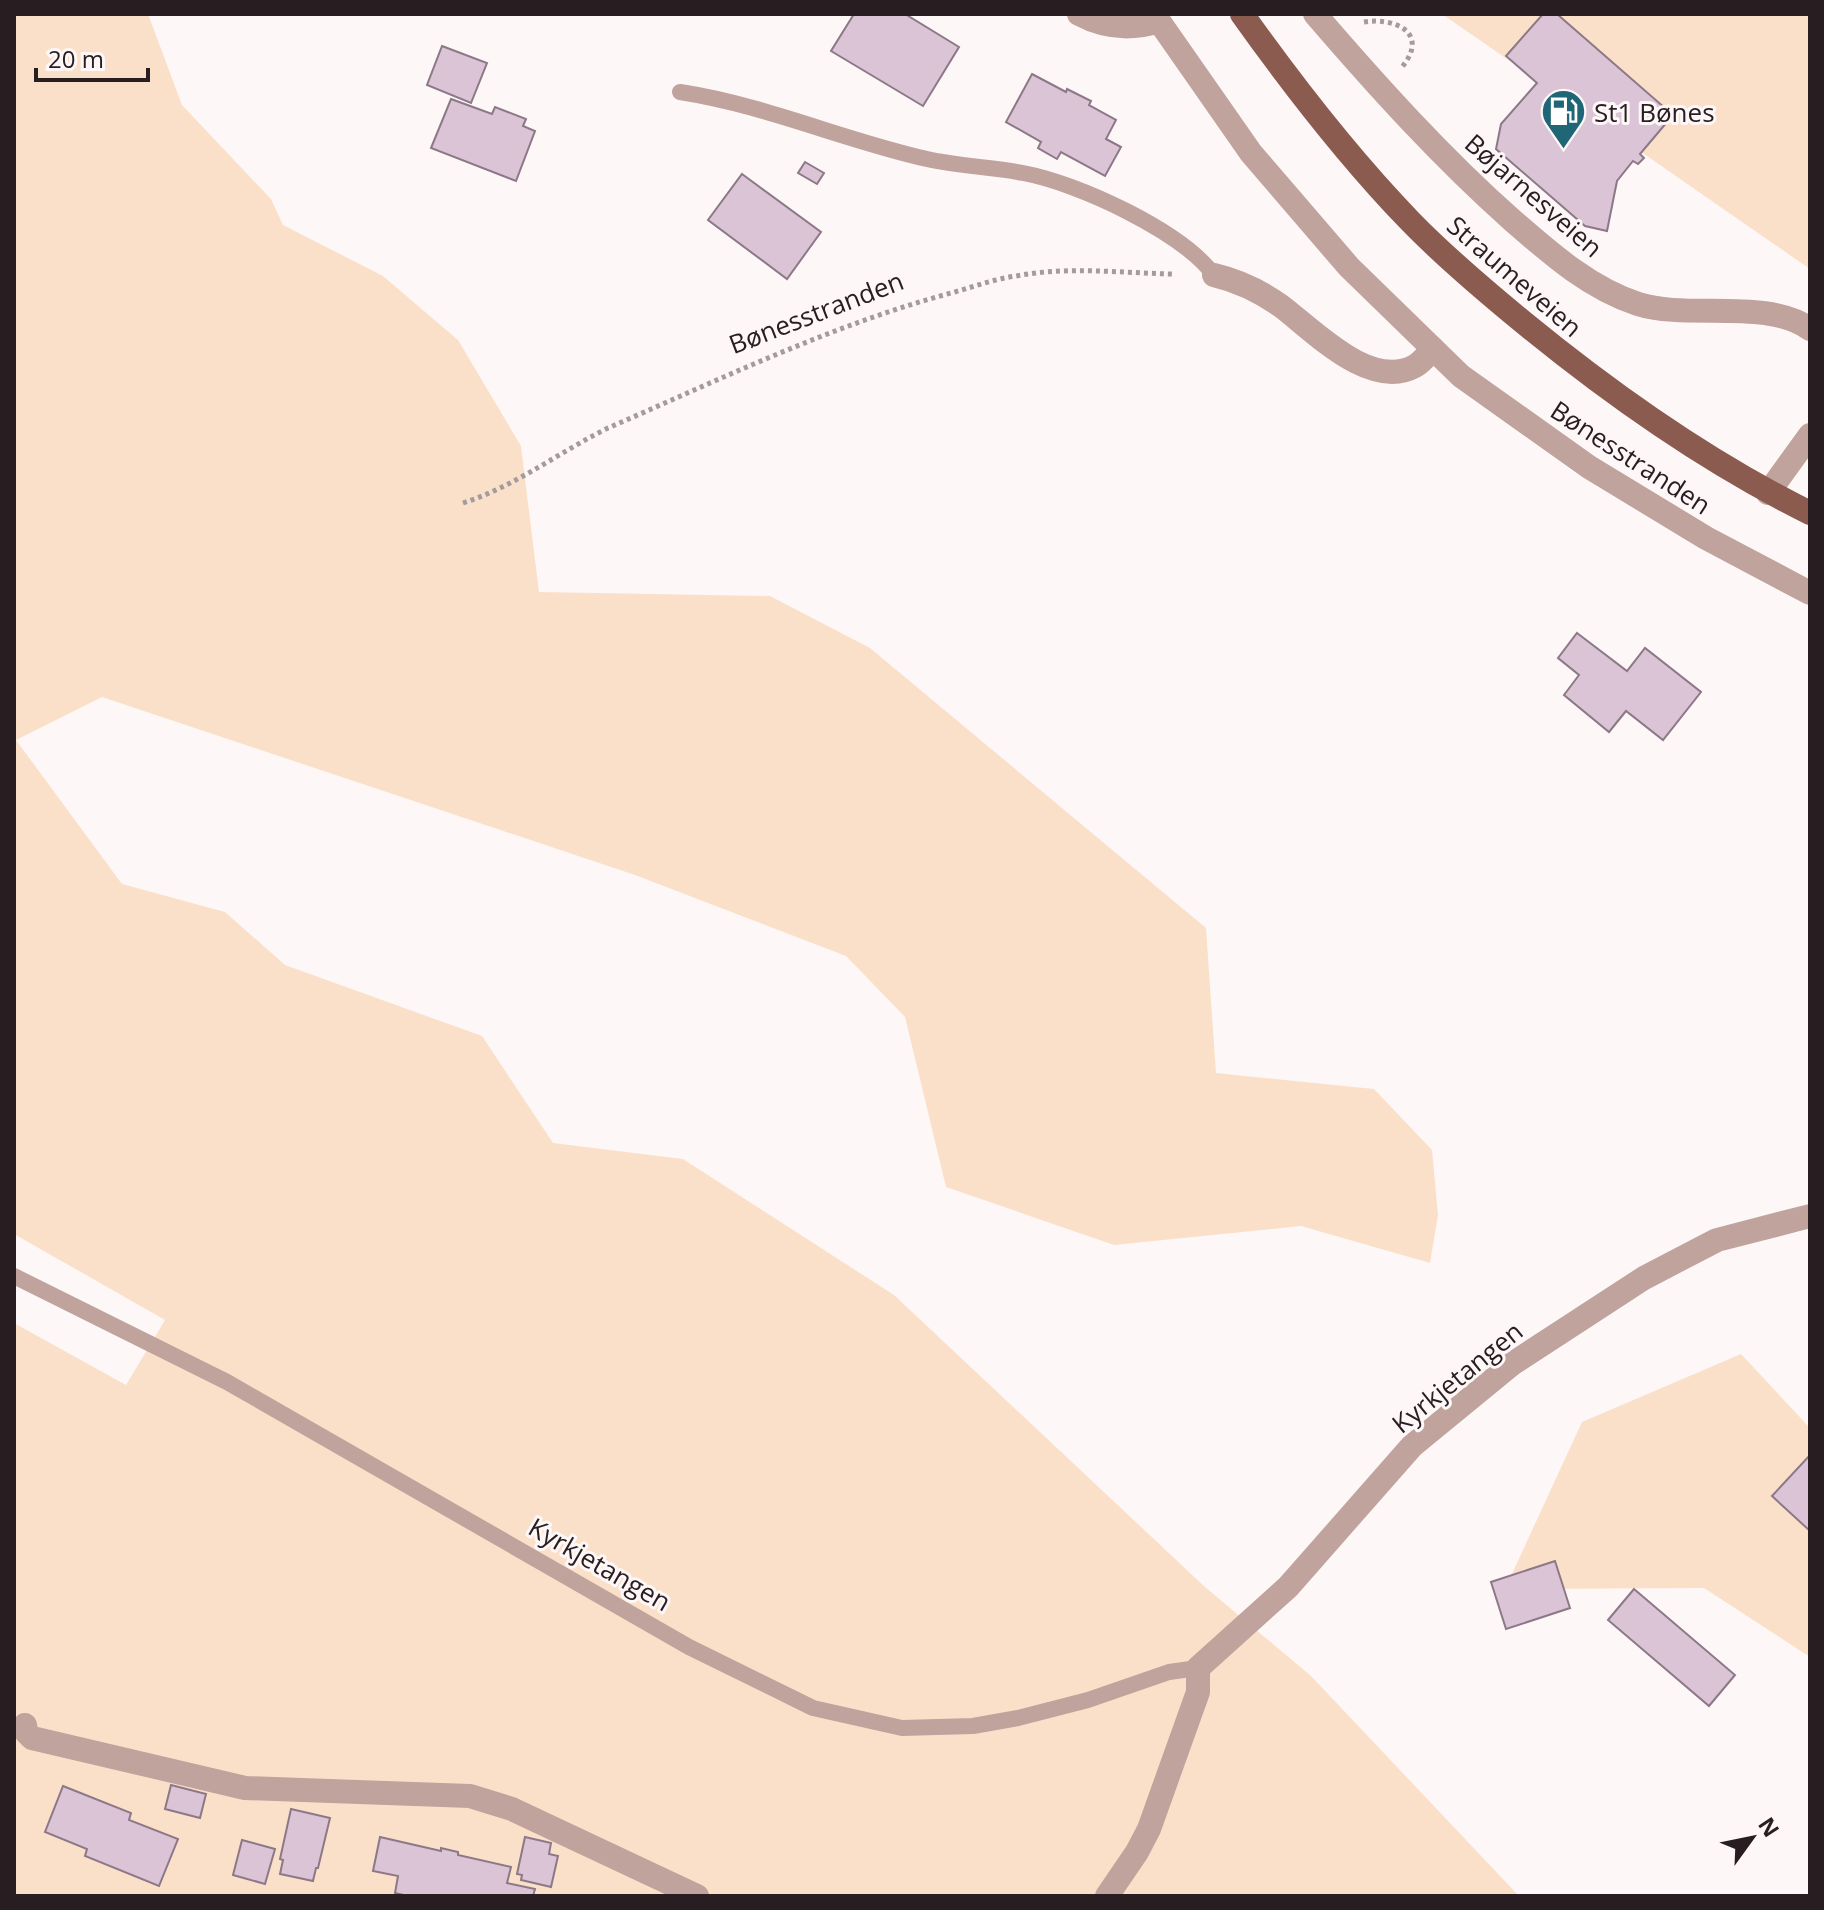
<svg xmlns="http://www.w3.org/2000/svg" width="1824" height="1910" font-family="'Open Sans',sans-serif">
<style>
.green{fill:#fbe0c9}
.building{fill:#dac4d5;stroke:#8c7887;stroke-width:2}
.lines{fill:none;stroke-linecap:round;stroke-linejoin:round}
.path{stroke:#a39b9d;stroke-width:5;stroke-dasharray:4 4;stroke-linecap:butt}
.lane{stroke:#bfa39c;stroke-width:16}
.street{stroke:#bfa39c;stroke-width:24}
.primary{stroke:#8c5b50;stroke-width:24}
.labels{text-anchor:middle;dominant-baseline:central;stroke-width:6;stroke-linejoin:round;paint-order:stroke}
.poi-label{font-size:26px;fill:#281d20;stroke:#fdf7f8;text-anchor:start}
.street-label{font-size:26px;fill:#281d20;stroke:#fdf7f8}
</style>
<rect width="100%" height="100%" fill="#fdf7f8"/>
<!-- green -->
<g class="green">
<path d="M14,14H148L182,105L271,199L283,225L383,276L458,340L521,446L539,592L770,596L870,648L1206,928L1216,1073L1374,1089L1432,1150L1438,1215L1430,1263L1301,1226L1114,1245L946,1187L905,1017L846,956L635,875L102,697L16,740L122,884L225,912L285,965L482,1036L553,1143L683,1159L894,1295L1205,1587L1311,1676L1519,1896H14V1323L126,1385L165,1320L14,1234Z"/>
<path d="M1442,14H1810V269Z"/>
<path d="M1741,1354L1810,1428V1657L1704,1588L1505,1589L1582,1422Z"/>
</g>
<!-- building -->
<g class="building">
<path d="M854,14H905L959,47L923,106L831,51Z"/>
<path d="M1543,14H1557L1673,115L1640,154L1644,158L1638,164L1633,161L1617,181L1607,231L1585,226L1496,149L1501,124L1537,83L1506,56Z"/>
<path d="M442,46L487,63L471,103L427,85Z"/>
<path d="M1032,74L1066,92L1067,89L1091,101L1089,105L1116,120L1106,139L1121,147L1105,176L1061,152L1057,159L1038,148L1041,142L1006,122Z"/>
<path d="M451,99L492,114L495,107L526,119L523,126L535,131L516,181L431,148Z"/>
<path d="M805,162L824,173L817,184L798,173Z"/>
<path d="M742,174L821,232L787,279L708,220Z"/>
<path d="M1577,633L1627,671L1645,648L1701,692L1663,740L1626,711L1609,732L1564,695L1579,675L1558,658Z"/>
<path d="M1810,1455V1531L1772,1496Z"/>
<path d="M1555,1561L1570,1608L1506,1629L1491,1582Z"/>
<path d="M1634,1589L1735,1675L1709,1706L1608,1620Z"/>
<path d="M171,1785L206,1794L200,1818L165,1809Z"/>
<path d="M63,1786L131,1813L129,1820L178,1839L159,1886L85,1856L87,1849L45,1832Z"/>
<path d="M291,1809L330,1818L318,1868H316L313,1881L280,1874L283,1860L280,1859Z"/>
<path d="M380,1837L441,1851V1848L458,1852V1855L511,1867L507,1883L535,1889L533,1896H408L395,1893L398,1876L373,1871Z"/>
<path d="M525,1837L551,1843L549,1854L558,1856L551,1887L521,1880L522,1875L517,1874Z"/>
<path d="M242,1840L275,1849L265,1884L233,1875Z"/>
</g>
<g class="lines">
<!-- path -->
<g class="path">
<path d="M1364,22C1395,17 1430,33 1402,67"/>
<path d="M463,503C516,486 559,452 608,428C721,379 832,325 951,293C973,287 994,279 1016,276C1068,266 1121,273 1173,274"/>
</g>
<!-- lane -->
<g class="lane">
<path d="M680,92C765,105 843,140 927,159C958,166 991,167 1023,173C1078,183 1181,231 1214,275"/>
<path d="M14,1276L227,1382L689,1647L813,1708L902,1728L973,1726L1018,1718L1088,1700L1169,1672L1198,1668"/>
</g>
<!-- street -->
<g class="street">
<path d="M1079,14C1105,28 1131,30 1159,21"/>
<path d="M1154,14L1251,153L1349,267L1461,376L1589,467L1706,538L1810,593"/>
<path d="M1315,14C1377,86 1441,157 1512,220C1550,253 1589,288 1638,304C1688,320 1767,298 1810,329"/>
<path d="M1214,275C1239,281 1260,291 1281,306C1313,330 1370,391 1415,366C1422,362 1428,354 1433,349"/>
<path d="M1768,493L1810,435"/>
<path d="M25,1725L26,1732L32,1738L245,1788L470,1796L512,1809L697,1896"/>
<path d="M1107,1896L1137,1852L1149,1829L1198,1692V1668L1288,1587L1412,1446L1512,1364L1644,1278L1717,1240L1810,1216"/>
</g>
<!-- primary -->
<path class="primary" d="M1242,14C1294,87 1348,157 1410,221C1445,257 1484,290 1523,322C1612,395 1707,462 1810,513"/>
</g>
<!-- icons -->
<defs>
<symbol id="fuel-pin" viewBox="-11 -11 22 30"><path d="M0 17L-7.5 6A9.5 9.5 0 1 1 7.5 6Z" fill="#206676" stroke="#fdf7f8"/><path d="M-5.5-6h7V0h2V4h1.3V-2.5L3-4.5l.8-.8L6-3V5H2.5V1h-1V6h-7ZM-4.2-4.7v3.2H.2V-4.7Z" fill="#fff"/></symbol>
</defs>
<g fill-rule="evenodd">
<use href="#fuel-pin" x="1538" y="86" width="51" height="69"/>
</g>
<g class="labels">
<!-- poi labels -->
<g class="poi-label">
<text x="1594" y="112">St1 Bønes</text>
</g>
<!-- street labels -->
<g class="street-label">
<text transform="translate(1534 195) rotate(41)">Bøjarnesveien</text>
<text transform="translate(1515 276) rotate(41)">Straumeveien</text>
<text transform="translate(816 312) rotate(-21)">Bønesstranden</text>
<text transform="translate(1631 457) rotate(33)">Bønesstranden</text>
<text transform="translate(1457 1377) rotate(-39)">Kyrkjetangen</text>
<text transform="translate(600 1564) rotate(30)">Kyrkjetangen</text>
</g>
</g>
<!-- border -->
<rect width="1824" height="1910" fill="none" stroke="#281d20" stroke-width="32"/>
<!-- north arrow -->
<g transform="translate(1752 1838) rotate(57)" stroke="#fdf7f8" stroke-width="6" paint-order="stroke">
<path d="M0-6L14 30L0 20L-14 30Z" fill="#281d20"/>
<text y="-12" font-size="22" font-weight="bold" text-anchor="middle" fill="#281d20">N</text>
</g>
<!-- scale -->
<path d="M36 68v12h112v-12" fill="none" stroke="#281d20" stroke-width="4"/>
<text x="48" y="68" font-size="24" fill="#281d20" stroke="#fdf7f8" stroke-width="6" paint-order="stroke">20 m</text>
</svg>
